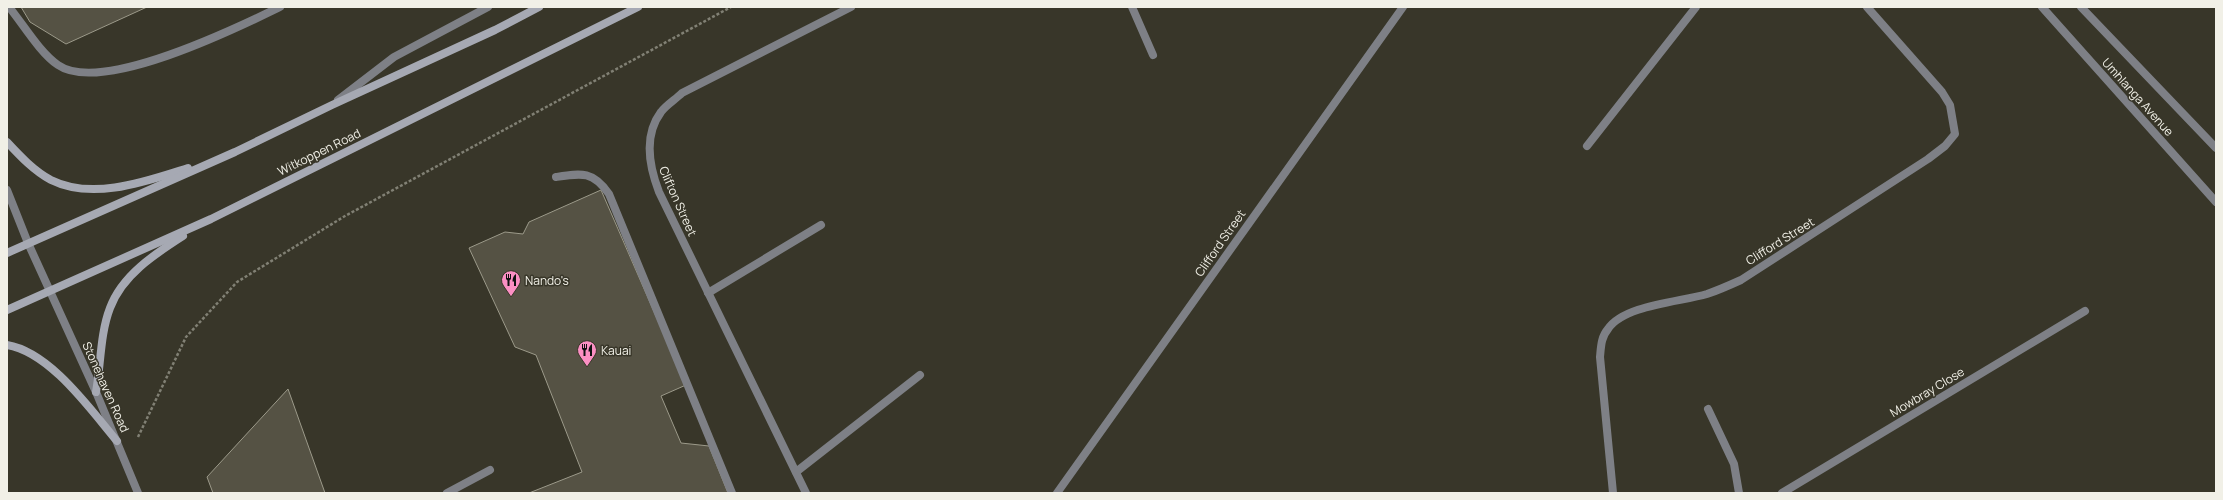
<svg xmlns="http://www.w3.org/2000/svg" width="2223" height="500" font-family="Manrope,sans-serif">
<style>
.building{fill:#555244;stroke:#9c9a8a}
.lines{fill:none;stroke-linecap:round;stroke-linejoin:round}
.path{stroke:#818074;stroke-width:2.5;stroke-dasharray:3 2;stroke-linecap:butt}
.service{stroke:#7e8086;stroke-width:8}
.minor{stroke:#7e8086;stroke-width:8}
.secondary{stroke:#a6a9b3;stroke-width:8}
.labels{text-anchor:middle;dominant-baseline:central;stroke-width:3;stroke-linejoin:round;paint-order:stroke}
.street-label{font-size:12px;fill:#f1f0e7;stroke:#383629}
.poi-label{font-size:12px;fill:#f1f0e7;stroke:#383629;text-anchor:start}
</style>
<rect width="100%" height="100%" fill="#383629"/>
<!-- building -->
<g class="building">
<path d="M21,7H147L66,44L30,22Z"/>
<path d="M601,190L686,385L661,396L681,443L709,446L728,493H529L582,472L536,355L515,347L469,248L505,232L523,234L529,222Z"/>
<path d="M288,389L325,493H213L207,477Z"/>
</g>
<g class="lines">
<!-- path -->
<path class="path" d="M138,437L186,337L237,282L345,216L731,7"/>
<!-- service -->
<g class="service">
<path d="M9,7C23,24 40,53 58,65C101,95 237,28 280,7"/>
<path d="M338,100L394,57L488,7"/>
<path d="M556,177C582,173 593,171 609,194L732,493"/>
<path d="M7,190L28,243"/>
<path d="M447,493L490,470"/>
</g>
<!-- minor -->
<g class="minor">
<path d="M1132,7L1153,55"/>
<path d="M2042,7L2216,202"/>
<path d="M2081,7L2216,148"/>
<path d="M1587,146L1696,7"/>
<path d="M28,243L96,392L138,493"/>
<path d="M708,293L821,225"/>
<path d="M1708,409L1734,464L1739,493"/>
<path d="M796,472L920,375"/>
<path d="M806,493L659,192C649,166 643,136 661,112C666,105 676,99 682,93L851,7"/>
<path d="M1057,493L1403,7"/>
<path d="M1613,493L1600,357C1601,347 1601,337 1608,329C1624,305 1680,302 1707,294C1719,290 1730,285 1741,280L1928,159L1945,146L1955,134L1950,105L1942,92L1867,7"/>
<path d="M1782,493L2085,311"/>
</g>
<!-- secondary -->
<g class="secondary">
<path d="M7,142C20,156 34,171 51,180C93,201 147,181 188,168"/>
<path d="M7,253L235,152L332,105L495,30L539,7"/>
<path d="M7,310L211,219L638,7"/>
<path d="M7,345C50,352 90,409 117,441"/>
<path d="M96,392C101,364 100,334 110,308C122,275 155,254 183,236"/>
</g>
</g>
<!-- icons -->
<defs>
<symbol id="restaurant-pin" viewBox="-11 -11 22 30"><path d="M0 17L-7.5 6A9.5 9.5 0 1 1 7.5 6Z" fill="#fb8fc3" stroke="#383629"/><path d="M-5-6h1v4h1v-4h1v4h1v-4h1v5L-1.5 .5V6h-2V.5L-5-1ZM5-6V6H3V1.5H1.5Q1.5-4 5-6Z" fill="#111"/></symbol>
</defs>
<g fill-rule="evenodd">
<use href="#restaurant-pin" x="500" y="269" width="22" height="30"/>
<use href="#restaurant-pin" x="576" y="339" width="22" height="30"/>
</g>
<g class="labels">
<!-- street labels -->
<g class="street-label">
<text transform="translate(2138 97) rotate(48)">Umhlanga Avenue</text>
<text transform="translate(319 152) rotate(-26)">Witkoppen Road</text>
<text transform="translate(678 201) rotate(66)">Clifton Street</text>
<text transform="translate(1780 241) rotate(-32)">Clifford Street</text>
<text transform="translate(1220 243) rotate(-55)">Clifford Street</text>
<text transform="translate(106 387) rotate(66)">Stonehaven Road</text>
<text transform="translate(1927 392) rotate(-31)">Mowbray Close</text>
</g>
<!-- poi labels -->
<g class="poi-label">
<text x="525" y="280">Nando's</text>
<text x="601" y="350">Kauai</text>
</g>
</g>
<!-- border -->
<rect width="2223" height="500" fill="none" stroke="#f1f0e7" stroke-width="16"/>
</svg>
